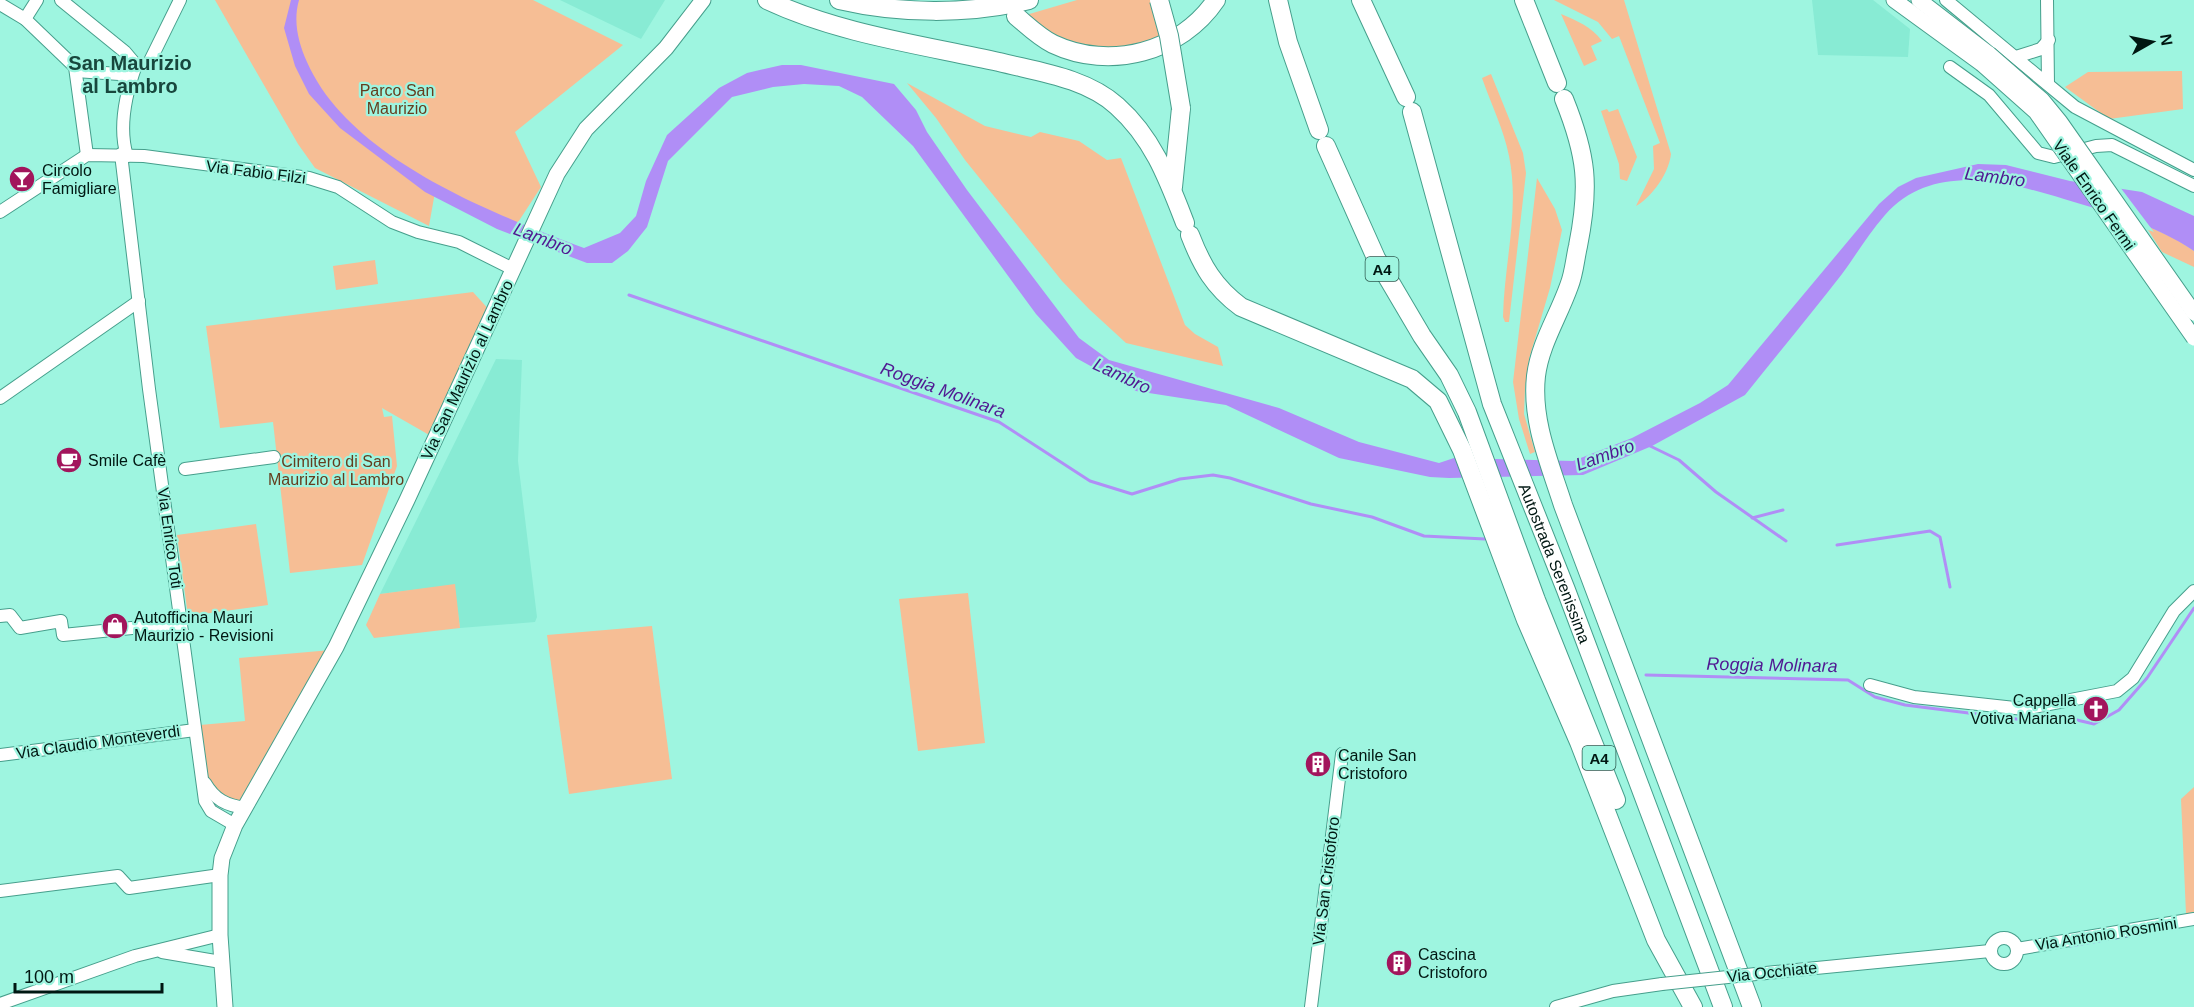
<svg xmlns="http://www.w3.org/2000/svg" width="2194" height="1007" font-family="Helvetica,sans-serif">
<style>
.built{fill:#88ebd4}
.green{fill:#f6be95}
.water{fill:#b08ef6}
.pier{fill:#9ef5e0}
.lines{fill:none;stroke-linecap:round;stroke-linejoin:round}
.stream{stroke:#b08ef6;stroke-width:3}
.minor-casing{stroke:#469f8c;stroke-width:14}
.major-casing{stroke:#469f8c;stroke-width:17}
.highway-casing{stroke:#469f8c;stroke-width:20}
.minor{stroke:#fff;stroke-width:12}
.major{stroke:#fff;stroke-width:15}
.highway{stroke:#fff;stroke-width:18}
.minor-bridge-casing{stroke:#469f8c;stroke-width:14;stroke-linecap:butt}
.major-bridge-casing{stroke:#469f8c;stroke-width:17;stroke-linecap:butt}
.highway-bridge-casing{stroke:#469f8c;stroke-width:20;stroke-linecap:butt}
.minor-bridge{stroke:#fff;stroke-width:12}
.major-bridge{stroke:#fff;stroke-width:15}
.highway-bridge{stroke:#fff;stroke-width:18}
.labels{text-anchor:middle;dominant-baseline:central;stroke-width:4.5;stroke-linejoin:round;paint-order:stroke}
.shield{fill:#9ef5e0;stroke:#2f5a50;stroke-width:1.5}
.shield-label{font-size:15px;font-weight:bold;fill:#001712}
.park-label{font-size:16px;fill:#653d1e;stroke:#9ef5e0}
.poi-label{font-size:16px;fill:#001712;stroke:#9ef5e0;text-anchor:start}
.street-label{font-size:16px;fill:#001712;stroke:#9ef5e0}
.water-label{font-size:18px;font-style:italic;fill:#501992;stroke:#9ef5e0}
.quarter-label{font-size:20px;font-weight:bold;fill:#18473d;stroke:#9ef5e0}
</style>
<rect width="100%" height="100%" fill="#9ef5e0"/>
<!-- built -->
<g class="built">
<path d="M560,0H665L641,39Z"/>
<path d="M1812,0H1873L1910,29L1908,57L1818,55Z"/>
<path d="M496,359L522,360L518,461L537,617L535,622L460,628L454,585L380,594Z"/>
</g>
<!-- green -->
<g class="green">
<path d="M215,0H533L623,45L515,132L541,187L513,230L435,192L429,226L315,168L298,144Z"/>
<path d="M1077,0H1155L1164,41L1097,51L1054,38L1026,15Z"/>
<path d="M1554,0H1624L1671,154C1669,173 1652,197 1636,206L1654,169L1653,146L1660,143L1619,36L1612,39L1598,22Z"/>
<path d="M1561,14C1577,21 1591,26 1602,41L1591,46L1597,60L1584,66Z"/>
<path d="M2182,71L2183,109L2109,119L2065,87L2088,72Z"/>
<path d="M1491,74L1523,153L1526,173L1509,322H1505L1503,317C1504,263 1520,210 1509,156C1504,130 1491,104 1482,78Z"/>
<path d="M907,83L985,126L1031,137L1040,132L1079,141L1107,160L1121,158L1185,325L1195,334L1218,347L1223,366L1126,343L1089,309L1062,281L965,160L936,118Z"/>
<path d="M1607,109L1609,112L1618,109L1637,157L1627,181L1620,179L1619,164L1601,111Z"/>
<path d="M1537,178L1555,209L1562,230L1550,288L1529,359L1525,388L1524,414L1535,452L1530,454L1519,419L1513,382Z"/>
<path d="M2145,225L2176,239L2194,251V267L2162,252Z"/>
<path d="M375,260L378,284L336,290L333,266Z"/>
<path d="M473,292L492,313L431,436L382,408L384,417L392,416L397,466L362,565L290,573L273,422L220,428L206,326Z"/>
<path d="M256,524L268,605L188,616L177,535Z"/>
<path d="M455,584L460,628L374,638L366,625L380,594Z"/>
<path d="M968,593L985,743L918,751L899,599Z"/>
<path d="M652,626L672,779L569,794L547,635Z"/>
<path d="M331,650L246,801H224L209,785L200,725L245,721L239,658Z"/>
<path d="M2194,787V912L2186,914L2181,799Z"/>
</g>
<!-- water -->
<path class="water" d="M291,0H299C293,21 298,42 307,62C349,158 491,213 584,248L620,233L636,216L646,181L667,135L719,88L747,73L782,65H801L894,84L916,110L927,132L967,190L1079,338L1109,360L1279,408L1359,442L1439,463L1454,458L1573,461L1632,438L1700,403L1728,385L1879,204L1898,187L1916,178L1978,164L2006,165L2070,181L2142,192L2194,216V251C2156,225 2108,212 2064,199C2005,181 1932,162 1885,215C1869,233 1856,255 1842,274C1810,315 1777,355 1745,395L1652,446L1583,475L1449,478L1430,477L1339,458L1226,405L1136,391L1076,358L1036,314L913,146L862,97L839,86L804,84L773,87L732,97L668,161L647,227L628,251L612,263H587L497,229L425,192L340,128L309,94L295,66L284,28Z"/>
<!-- pier -->
<path class="pier" d="M2078,179L2120,187L2154,232L2102,214Z"/>
<g class="lines">
<!-- stream -->
<g class="stream">
<path d="M629,295L999,422L1090,481L1132,494L1180,479L1213,475L1230,478L1311,504L1372,517L1424,536L1485,539"/>
<path d="M1648,445L1679,460L1716,492L1786,541"/>
<path d="M1752,518L1783,510"/>
<path d="M1837,545L1930,531L1940,537L1950,587"/>
<path d="M1646,675L1848,680L1875,697L1905,705L2024,720L2064,717L2094,724L2119,710L2147,678L2194,608"/>
<path d="M2070,946L2127,936"/>
</g>
<defs>
<g id="minor">
<path d="M61,0L125,52L136,65"/>
<path d="M1946,0L2075,107L2194,170"/>
<path d="M2047,0L2048,84"/>
<path d="M0,4L25,19L75,67L87,155"/>
<path d="M25,19L37,0"/>
<path d="M2016,57L2041,49L2049,40"/>
<path d="M1950,67L1989,95L2038,153L2054,157L2096,146L2112,145L2194,186"/>
<path d="M76,71L119,74L130,80"/>
<path d="M121,154L149,389L205,801L211,811L235,825"/>
<path d="M127,156C118,127 126,93 136,65H148L180,0"/>
<path d="M0,212L87,155L144,156L309,178L338,187L392,222L418,232L459,242L513,269"/>
<path d="M0,398L139,301"/>
<path d="M185,469L274,457"/>
<path d="M0,616L10,615L20,628L61,621L63,635L181,623"/>
<path d="M1870,685L1914,697L2024,709L2117,691L2133,678L2174,611L2194,591"/>
<path d="M0,755L195,730"/>
<path d="M205,783C215,800 226,805 245,808"/>
<path d="M0,891L118,876L129,888L220,875"/>
<circle cx="2004" cy="951" r="13"/>
<path d="M2017,949L2194,919"/>
<path d="M162,952L221,962"/>
<path d="M1756,974L1990,951"/>
<path d="M0,1004L135,956L220,935"/>
<path d="M1311,1007L1342,754"/>
<path d="M1556,1007L1613,991L1662,984"/>
</g>
<g id="major">
<path d="M1894,0L1982,64"/>
<path d="M1919,0L1989,54"/>
<path d="M225,1007L220,935V875L222,858L235,825L336,647L407,500L557,174L586,129L666,48L703,0"/>
</g>
<g id="highway">
<path d="M767,0C839,34 923,45 999,62C1039,72 1086,78 1117,106C1153,138 1168,179 1185,223"/>
<path d="M839,0C899,14 969,15 1029,0"/>
<path d="M1278,0L1288,42L1319,130"/>
<path d="M1361,0L1406,97"/>
<path d="M1524,0L1557,83"/>
<path d="M1016,16C1028,26 1039,37 1053,44C1110,71 1181,52 1216,0"/>
<path d="M1564,99C1587,156 1590,186 1578,246C1575,259 1574,274 1569,286C1558,317 1540,344 1536,376C1531,421 1550,464 1563,505L1752,1007"/>
<path id="s1" d="M1412,112L1492,404L1566,590L1723,1007"/>
<path d="M1326,146L1376,258L1422,336L1449,375L1467,412L1536,600L1616,800"/>
<path d="M1173,187L1181,108"/>
<path d="M1190,235C1202,266 1214,287 1241,307L1412,379L1438,401L1462,450L1526,620L1579,742L1656,940L1693,1007"/>
</g>
</defs>
<!-- minor casing -->
<use href="#minor" class="minor-casing"/>
<!-- major casing -->
<use href="#major" class="major-casing"/>
<!-- highway casing -->
<use href="#highway" class="highway-casing"/>
<!-- minor -->
<use href="#minor" class="minor"/>
<!-- major -->
<use href="#major" class="major"/>
<!-- highway -->
<use href="#highway" class="highway"/>
<defs>
<path id="minor-bridge" d="M1662,984L1756,974"/>
<g id="major-bridge">
<path d="M1989,54L2042,100L2060,122L2194,313"/>
<path d="M1982,64L2036,112L2194,338"/>
</g>
<path id="highway-bridge" d="M1159,0L1169,36L1181,108"/>
</defs>
<!-- minor-bridge casing -->
<use href="#minor-bridge" class="minor-bridge-casing"/>
<!-- major-bridge casing -->
<use href="#major-bridge" class="major-bridge-casing"/>
<!-- highway-bridge casing -->
<use href="#highway-bridge" class="highway-bridge-casing"/>
<!-- minor-bridge -->
<use href="#minor-bridge" class="minor-bridge"/>
<!-- major-bridge -->
<use href="#major-bridge" class="major-bridge"/>
<!-- highway-bridge -->
<use href="#highway-bridge" class="highway-bridge"/>
</g>
<!-- icons -->
<defs>
<symbol id="bar-disc" viewBox="-11 -11 22 22"><circle r="9.5" fill="#a2155c" stroke="#9ef5e0"/><path d="M-6-5H6L.8 .8V4.5H3.5V6h-7V4.5H-.8V.8Z" fill="#fff"/></symbol>
<symbol id="cafe-disc" viewBox="-11 -11 22 22"><circle r="9.5" fill="#a2155c" stroke="#9ef5e0"/><path d="M-5.5-4.5H6V0H3Q3 3.5 0 3.5H-2.5Q-5.5 3.5-5.5 0ZM3-3.2v2h1.7v-2ZM-6 4.5H4V6H-6Z" fill="#fff"/></symbol>
<symbol id="shop-disc" viewBox="-11 -11 22 22"><circle r="9.5" fill="#a2155c" stroke="#9ef5e0"/><path d="M-5-2.5h2.3a2.7 3.5 0 0 1 5.4 0H5L5.5 6h-11ZM-1.5-2.5h3a1.5 2.3 0 0 0-3 0Z" fill="#fff"/></symbol>
<symbol id="church-disc" viewBox="-11 -11 22 22"><circle r="9.5" fill="#a2155c" stroke="#9ef5e0"/><path d="M-1.2-6h2.4v3.5h3.3v2.4h-3.3V6h-2.4V-.1h-3.3v-2.4h3.3Z" fill="#fff"/></symbol>
<symbol id="building-disc" viewBox="-11 -11 22 22"><circle r="9.5" fill="#a2155c" stroke="#9ef5e0"/><path d="M-4-6H4V6H1V3H-1V6H-4ZM-2.5-4.3h1.7v1.8h-1.7ZM.8-4.3h1.7v1.8H.8ZM-2.5-1h1.7V.8h-1.7ZM.8-1h1.7V.8H.8Z" fill="#fff"/></symbol>
</defs>
<g fill-rule="evenodd">
<use href="#bar-disc" x="7" y="164" width="30" height="30"/>
<use href="#cafe-disc" x="54" y="445" width="30" height="30"/>
<use href="#shop-disc" x="100" y="611" width="30" height="30"/>
<use href="#church-disc" x="2081" y="694" width="30" height="30"/>
<use href="#building-disc" x="1303" y="749" width="30" height="30"/>
<use href="#building-disc" x="1384" y="948" width="30" height="30"/>
</g>
<g class="labels">
<!-- shield labels -->
<g class="shield">
<rect x="1365.5" y="257" width="33" height="24" rx="4.5"/>
<rect x="1582.5" y="746" width="33" height="24" rx="4.5"/>
</g>
<g class="shield-label">
<text x="1382" y="269">A4</text>
<text x="1599" y="758">A4</text>
</g>
<!-- park labels -->
<g class="park-label">
<text x="397" y="90">Parco San<tspan x="397" dy="18">Maurizio</tspan></text>
<text x="336" y="461">Cimitero di San<tspan x="336" dy="18">Maurizio al Lambro</tspan></text>
</g>
<!-- poi labels -->
<g class="poi-label">
<text x="42" y="170">Circolo<tspan x="42" dy="18">Famigliare</tspan></text>
<text x="88" y="460">Smile Cafè</text>
<text x="134" y="617">Autofficina Mauri<tspan x="134" dy="18">Maurizio - Revisioni</tspan></text>
<text x="2076" y="700" text-anchor="end">Cappella<tspan x="2076" dy="18">Votiva Mariana</tspan></text>
<text x="1338" y="755">Canile San<tspan x="1338" dy="18">Cristoforo</tspan></text>
<text x="1418" y="954">Cascina<tspan x="1418" dy="18">Cristoforo</tspan></text>
</g>
<!-- street labels -->
<g class="street-label">
<text transform="translate(256 172) rotate(7)">Via Fabio Filzi</text>
<text transform="translate(2094 195) rotate(55)">Viale Enrico Fermi</text>
<text transform="translate(467 370) rotate(-65)">Via San Maurizio al Lambro</text>
<text transform="translate(170 538) rotate(82)">Via Enrico Toti</text>
<text stroke="none"><textPath href="#s1" startOffset="474">Autostrada Serenissima</textPath></text>
<text transform="translate(98 742) rotate(-8)">Via Claudio Monteverdi</text>
<text transform="translate(1326 881) rotate(-83)">Via San Cristoforo</text>
<text transform="translate(2106 934) rotate(-9)">Via Antonio Rosmini</text>
<text transform="translate(1772 972) rotate(-6)">Via Occhiate</text>
</g>
<!-- water labels -->
<g class="water-label">
<text transform="translate(1995 177) rotate(7)">Lambro</text>
<text transform="translate(543 239) rotate(21)">Lambro</text>
<text transform="translate(1122 376) rotate(25)">Lambro</text>
<text transform="translate(943 390) rotate(20)">Roggia Molinara</text>
<text transform="translate(1605 455) rotate(-20)">Lambro</text>
<text transform="translate(1772 665) rotate(1)">Roggia Molinara</text>
</g>
<!-- quarter labels -->
<g class="quarter-label">
<text x="130" y="63">San Maurizio<tspan x="130" dy="23">al Lambro</tspan></text>
</g>
</g>
<!-- north arrow -->
<g transform="translate(2152 42) rotate(81)" stroke="#9ef5e0" stroke-width="4.5" paint-order="stroke">
<path d="M0-4.5L10 22L0 15L-10 22Z" fill="#001712"/>
<text y="-9" font-size="16" font-weight="bold" text-anchor="middle" fill="#001712">N</text>
</g>
<!-- scale -->
<path d="M15 983v9h147v-9" fill="none" stroke="#001712" stroke-width="3"/>
<text x="24" y="983" font-size="18" fill="#001712" stroke="#9ef5e0" stroke-width="4.5" paint-order="stroke">100 m</text>
</svg>
